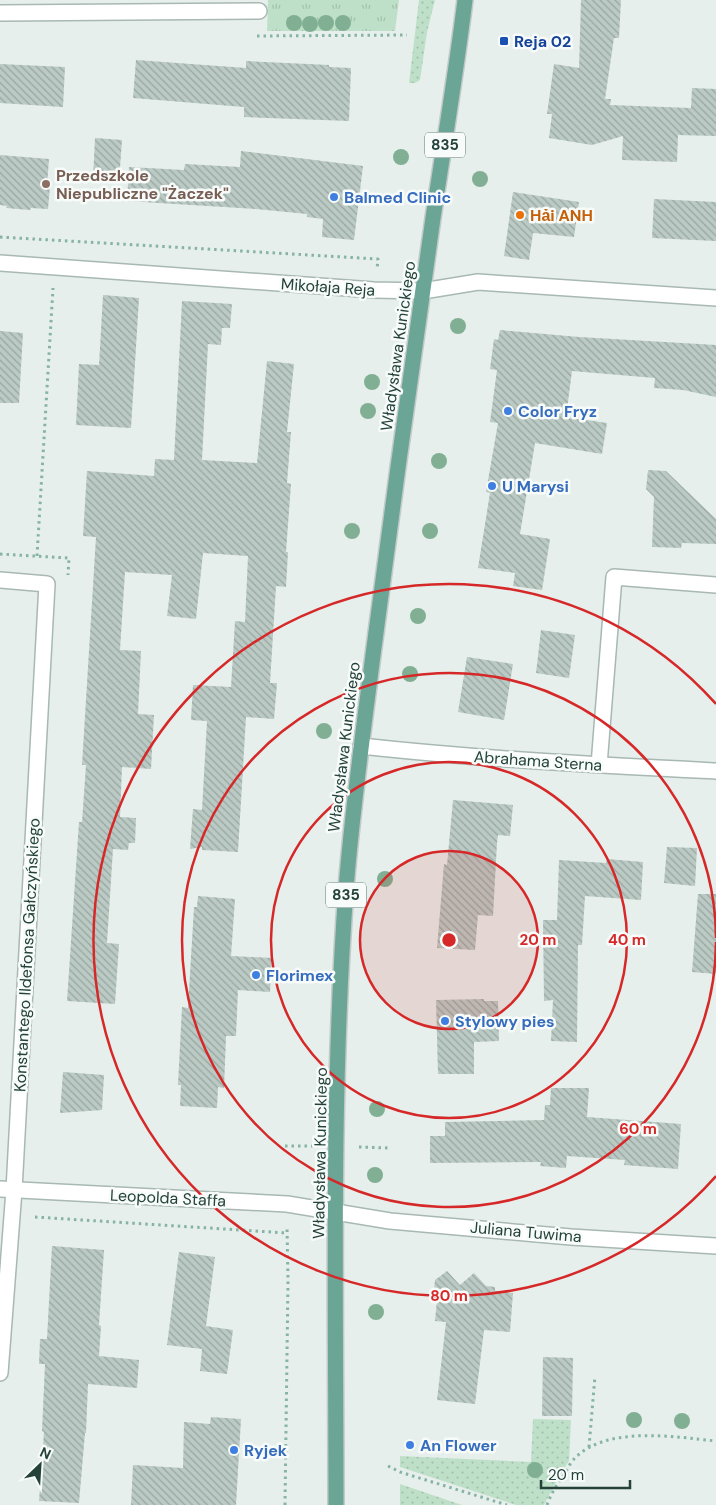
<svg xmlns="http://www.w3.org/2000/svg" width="716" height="1505" font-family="'DM Sans',sans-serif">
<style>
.grass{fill:url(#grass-dots)}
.park{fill:url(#park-tufts)}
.building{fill:url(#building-back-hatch)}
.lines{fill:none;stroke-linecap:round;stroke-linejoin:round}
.minor-casing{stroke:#a8b8b2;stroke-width:18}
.major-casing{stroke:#c2cac8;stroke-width:18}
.path{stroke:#86b3a5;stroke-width:3;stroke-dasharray:2.5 4;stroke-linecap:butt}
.minor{stroke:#fff;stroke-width:15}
.major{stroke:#6aa596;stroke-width:15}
.tree{fill:#80af93}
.ring{fill:none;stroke:#d62828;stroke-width:2.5}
.transit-dot{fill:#1a4fb4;stroke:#f7fbf9;stroke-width:2}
.education-dot{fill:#8d6e63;stroke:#f7fbf9;stroke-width:2}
.shop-dot{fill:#3f7fe0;stroke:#f7fbf9;stroke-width:2}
.food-dot{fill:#e8710a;stroke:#f7fbf9;stroke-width:2}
.labels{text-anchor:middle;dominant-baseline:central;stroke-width:5;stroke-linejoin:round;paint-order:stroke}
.shield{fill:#f7fbf9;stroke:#637a73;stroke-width:1}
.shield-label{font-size:15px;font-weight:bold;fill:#24423a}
.transit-label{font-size:16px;font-weight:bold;fill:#164399;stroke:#f7fbf9;text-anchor:start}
.education-label{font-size:16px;font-weight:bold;fill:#785e54;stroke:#f7fbf9;text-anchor:start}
.shop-label{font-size:16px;font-weight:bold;fill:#366cbe;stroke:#f7fbf9;text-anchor:start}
.food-label{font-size:16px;font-weight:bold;fill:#c56008;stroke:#f7fbf9;text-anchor:start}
.street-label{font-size:16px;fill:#24423a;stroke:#f7fbf9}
.centre{fill:#d62828;stroke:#f7fbf9;stroke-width:2.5}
.ring-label{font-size:15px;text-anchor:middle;font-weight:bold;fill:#d62828;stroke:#f7fbf9;stroke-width:5;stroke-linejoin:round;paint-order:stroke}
</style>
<defs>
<pattern id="grass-dots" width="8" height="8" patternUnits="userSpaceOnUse" patternTransform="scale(1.25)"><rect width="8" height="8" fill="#bfe0c8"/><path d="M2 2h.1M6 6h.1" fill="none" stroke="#a4c1ad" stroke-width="1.8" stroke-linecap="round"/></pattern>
<pattern id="park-tufts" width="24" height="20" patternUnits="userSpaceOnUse" patternTransform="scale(1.25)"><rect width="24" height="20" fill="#bfe0c8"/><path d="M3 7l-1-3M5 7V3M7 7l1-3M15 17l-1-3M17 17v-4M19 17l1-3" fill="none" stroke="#a4c1ad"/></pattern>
<pattern id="building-back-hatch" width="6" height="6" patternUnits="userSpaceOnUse" patternTransform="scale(1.25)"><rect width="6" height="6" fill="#bbcac4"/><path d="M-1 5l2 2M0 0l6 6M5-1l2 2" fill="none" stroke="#98a6a0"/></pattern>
</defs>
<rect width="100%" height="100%" fill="#e6efeb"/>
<!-- grass -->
<g class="grass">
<path d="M419,0H435L427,32L420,80L415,83H409Z"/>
<path d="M533,1419L571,1420L569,1461L560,1475L544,1505H516L400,1467V1456L531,1462Z"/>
<path d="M400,1484L462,1505H400Z"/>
</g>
<!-- park -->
<path class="park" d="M268,0H399L395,31H267Z"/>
<!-- building -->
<g class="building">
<path d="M581,0H621L619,38H614L605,99H611L610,105L691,108L692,88L716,89V136L678,135L677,162L622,160L623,136L592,145L549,138L552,114H547L554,64L579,68Z"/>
<path d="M136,60L246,68V61L329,65V67L351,68L349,121L244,117V107L133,98Z"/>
<path d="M0,64L65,67L63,107L0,103Z"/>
<path d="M95,138L122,140L119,181L93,179Z"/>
<path d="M241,151L363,166L354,240L322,237L323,219L307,217V214L256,209L127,201L129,167L184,170L185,164L240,167Z"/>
<path d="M0,155L49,159L47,186H50L48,209L31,208L30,210L6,208L7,206L0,205Z"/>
<path d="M513,192L579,202L574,237L533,233L529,260L504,256Z"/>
<path d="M654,199L716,202V241L652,238Z"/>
<path d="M103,295L139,298L131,428L76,425L79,364L99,365Z"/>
<path d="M182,301L232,304L230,328H222L221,345L208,344L202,460L257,463L267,361L294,364L287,432H291L287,483L291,484L286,552H288L286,587L276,586L270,683H277L274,719L246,717L238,852L202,850V847L190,849L193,809L202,810L207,721L191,720L193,685L231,687L235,621L245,622L248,556L203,553L196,619L167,616L172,575L125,572L120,650L141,651L138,714L154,715L151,769L122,767L120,817L136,818L135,843H129L128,850L113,849L107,943L119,944L115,1004L67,1001L79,822H82L86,765H82L96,537L83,536L87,471L154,476L155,459L174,460Z"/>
<path d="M500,330L579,337L716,345V397L683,390L654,388L655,378L572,371L566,417L607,423L602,454L535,443L520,534L550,539L542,590L513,586L515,573L478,568L490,493L486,492L498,423L490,422L497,370L490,369L494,339L498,340Z"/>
<path d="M0,331L23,333L19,403H0Z"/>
<path d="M648,470L666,471L716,519V544L682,543L681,548L652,547L654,497L646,489Z"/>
<path d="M541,630L575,635L569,678L536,673Z"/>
<path d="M467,657L513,664L504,720L458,712Z"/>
<path d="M453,800L513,805L510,836L498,835L497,843L493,916L478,915L475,950L437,948L444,864L447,865Z"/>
<path d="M667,847L697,848L695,886L664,883Z"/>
<path d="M607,859L643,862L641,900L585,896L582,945H578L577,1042L551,1041L553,1000L544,1001L543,920H557L559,860L606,863Z"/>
<path d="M698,894H716V974L692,972Z"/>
<path d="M198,896L235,899L231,956L272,958L270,992L238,990L236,1036H226L224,1088L218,1087L217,1108L180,1106L181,1085H178L182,1007L188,1008L194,907H197Z"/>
<path d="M484,999V1001H498L499,1041L474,1042V1074H438L436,1000Z"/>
<path d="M63,1072L104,1075L102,1110L60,1113Z"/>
<path d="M551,1088H589L587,1117L681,1124L678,1169L624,1165L625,1160L567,1156L566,1168L540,1166L541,1162L430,1163V1136H445V1122L544,1120L545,1105H550Z"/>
<path d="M52,1246L104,1250L99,1325L101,1326L99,1356L139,1360L137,1388L88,1384L86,1433H85L79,1503L39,1501L44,1432L42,1431L45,1364H39L40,1339H47Z"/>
<path d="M179,1252L215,1257L206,1326L233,1330L227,1374L200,1371L202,1349L167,1345Z"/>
<path d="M447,1271L460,1285L474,1273L486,1286L495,1287V1291L513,1293L510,1332L484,1330L475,1404L437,1400L446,1322L435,1321L437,1300L433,1299L435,1280Z"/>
<path d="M543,1357L573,1358L572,1416H542Z"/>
<path d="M211,1417L241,1419L236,1505H131L133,1465L183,1468L184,1422L210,1424Z"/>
</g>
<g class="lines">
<defs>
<g id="minor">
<path d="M0,13L259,11"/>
<path d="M0,263L374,290L423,291L478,282L716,298"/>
<path d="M0,580L47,584L14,1190L0,1373"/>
<path d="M361,746C479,759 598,765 716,771"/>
<path d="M599,765L614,577L716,585"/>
<path d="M0,1189L287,1204L390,1221L571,1237L716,1246"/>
</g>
<path id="major" d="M336,1505C336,1300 331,1094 346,889C352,811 363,733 373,655C392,509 412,364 433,218C444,145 456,73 465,0"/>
</defs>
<!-- minor casing -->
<use href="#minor" class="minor-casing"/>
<!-- major casing -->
<use href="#major" class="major-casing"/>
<!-- path -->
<g class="path">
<path d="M257,36L407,35"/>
<path d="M0,237L378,259L377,269"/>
<path d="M0,554L69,558L68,575"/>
<path d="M37,556L53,288"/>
<path d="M285,1146H313"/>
<path d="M359,1147L389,1148"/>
<path d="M35,1217L287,1233"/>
<path d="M589,1447L595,1376"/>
<path d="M388,1466L400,1472L507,1505"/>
<path d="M285,1505L288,1280L287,1226"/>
<path d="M547,1505C551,1494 557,1484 564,1475C567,1470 570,1463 574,1459C606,1425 675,1437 716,1441"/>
</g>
<!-- minor -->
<use href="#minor" class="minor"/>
<!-- major -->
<use href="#major" class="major"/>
</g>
<!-- trees -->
<g class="tree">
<circle cx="294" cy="23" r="8"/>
<circle cx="326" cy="23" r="8"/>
<circle cx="343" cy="23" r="8"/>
<circle cx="310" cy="24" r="8"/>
<circle cx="401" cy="157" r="8"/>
<circle cx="480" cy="179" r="8"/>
<circle cx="458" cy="326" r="8"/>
<circle cx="372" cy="382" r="8"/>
<circle cx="368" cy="411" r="8"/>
<circle cx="439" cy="461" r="8"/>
<circle cx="352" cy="531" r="8"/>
<circle cx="430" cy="531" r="8"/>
<circle cx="418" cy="616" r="8"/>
<circle cx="410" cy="674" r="8"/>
<circle cx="324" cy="731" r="8"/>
<circle cx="385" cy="879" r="8"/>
<circle cx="377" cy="1109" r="8"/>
<circle cx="375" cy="1175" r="8"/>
<circle cx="376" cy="1312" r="8"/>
<circle cx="634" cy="1420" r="8"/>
<circle cx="682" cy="1421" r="8"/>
<circle cx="535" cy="1470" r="8"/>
</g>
<!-- distance rings -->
<circle cx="449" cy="940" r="89" fill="#d62828" fill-opacity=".12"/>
<g class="ring">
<circle cx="449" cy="940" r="89"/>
<circle cx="449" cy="940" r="178"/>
<path d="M716 942A267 267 0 1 1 716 938"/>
<path d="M716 1176A356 356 0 1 1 716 704"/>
</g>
<!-- markers -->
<rect class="transit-dot" x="499" y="36" width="10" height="10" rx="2.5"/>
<circle class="education-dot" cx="46" cy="184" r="5"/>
<g class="shop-dot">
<circle cx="334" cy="197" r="5"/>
<circle cx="508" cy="411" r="5"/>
<circle cx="492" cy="486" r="5"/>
<circle cx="256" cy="975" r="5"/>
<circle cx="445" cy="1021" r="5"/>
<circle cx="410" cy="1445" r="5"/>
<circle cx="234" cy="1450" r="5"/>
</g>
<circle class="food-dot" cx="520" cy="215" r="5"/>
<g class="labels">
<!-- shield labels -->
<g class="shield">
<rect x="425" y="132.5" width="40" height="25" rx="4"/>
<rect x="326" y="882.5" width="40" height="25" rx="4"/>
</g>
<g class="shield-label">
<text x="445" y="145">835</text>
<text x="346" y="895">835</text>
</g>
<!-- transit labels -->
<g class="transit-label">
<text x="514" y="41">Reja 02</text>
</g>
<!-- education labels -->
<g class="education-label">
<text x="56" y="175">Przedszkole<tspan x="56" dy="18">Niepubliczne "Żaczek"</tspan></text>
</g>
<!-- shop labels -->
<g class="shop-label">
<text x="344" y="197">Balmed Clinic</text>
<text x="518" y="411">Color Fryz</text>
<text x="502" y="486">U Marysi</text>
<text x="266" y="975">Florimex</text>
<text x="455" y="1021">Stylowy pies</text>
<text x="420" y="1445">An Flower</text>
<text x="244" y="1450">Ryjek</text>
</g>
<!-- food labels -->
<g class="food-label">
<text x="530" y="215">Hải ANH</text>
</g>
<!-- street labels -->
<g class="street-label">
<text transform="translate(328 287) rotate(4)">Mikołaja Reja</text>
<text transform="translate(398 346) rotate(-82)">Władysława Kunickiego</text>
<text transform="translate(344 747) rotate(-83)">Władysława Kunickiego</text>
<text transform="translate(538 761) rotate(4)">Abrahama Sterna</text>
<text transform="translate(27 955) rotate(-87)">Konstantego Ildefonsa Gałczyńskiego</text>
<text transform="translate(320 1153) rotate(-89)">Władysława Kunickiego</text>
<text transform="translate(168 1198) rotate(3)">Leopolda Staffa</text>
<text transform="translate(526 1232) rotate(5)">Juliana Tuwima</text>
</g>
</g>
<circle cx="449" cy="940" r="8" class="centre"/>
<g class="ring-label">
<text x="538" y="945">20 m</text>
<text x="627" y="945">40 m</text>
<text x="638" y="1134">60 m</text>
<text x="449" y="1301">80 m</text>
</g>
<!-- north arrow -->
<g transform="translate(40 1465) rotate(25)" stroke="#f7fbf9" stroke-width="4" paint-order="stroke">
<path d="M0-4L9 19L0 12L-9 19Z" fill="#24423a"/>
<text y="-8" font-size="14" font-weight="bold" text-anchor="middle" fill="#24423a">N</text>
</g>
<!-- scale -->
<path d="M541 1480v8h89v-8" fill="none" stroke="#24423a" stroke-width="2.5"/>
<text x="548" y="1480" font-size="15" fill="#24423a" stroke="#f7fbf9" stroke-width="4" paint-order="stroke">20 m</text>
</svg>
